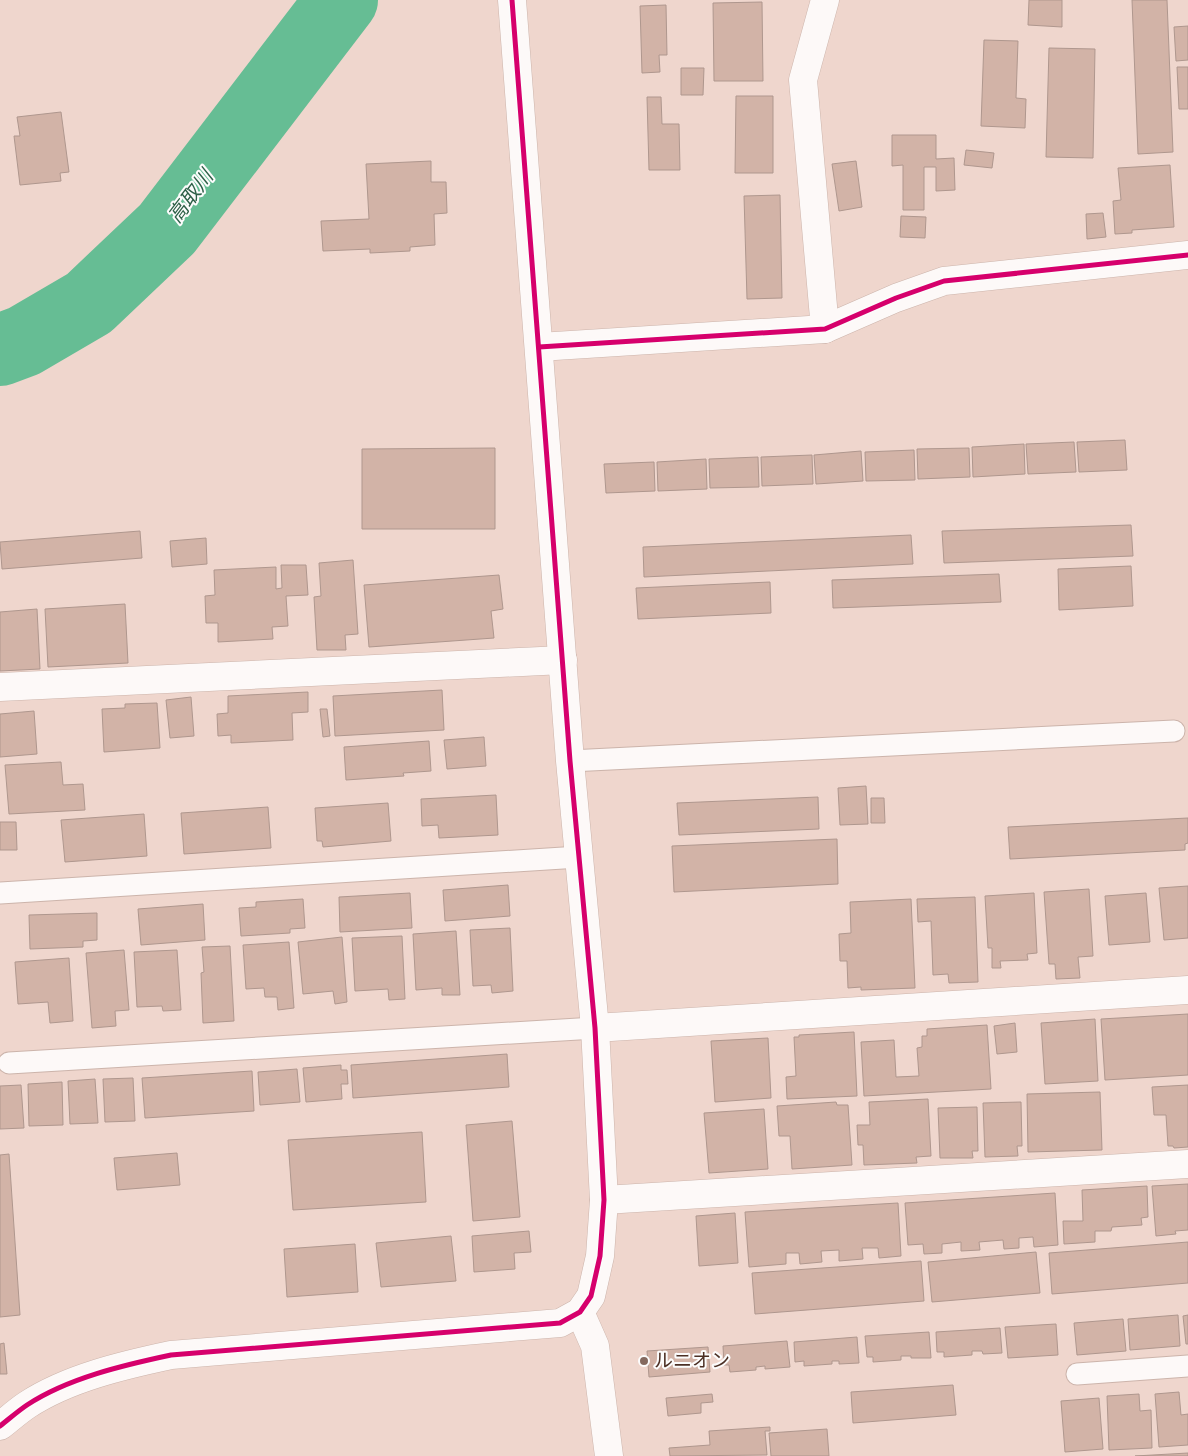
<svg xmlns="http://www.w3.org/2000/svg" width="1188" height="1456" font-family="'Alegreya Sans','Noto Sans JP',sans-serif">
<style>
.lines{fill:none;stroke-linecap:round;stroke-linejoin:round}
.river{stroke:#66bd94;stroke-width:72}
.building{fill:#d2b3a7;stroke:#af978e}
.lane-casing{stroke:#ccb4ab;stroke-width:23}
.street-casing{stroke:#ccb4ab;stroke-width:29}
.secondary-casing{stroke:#ccb4ab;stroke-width:29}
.lane{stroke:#fdf9f8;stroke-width:21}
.street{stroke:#fdf9f8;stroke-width:28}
.secondary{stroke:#fdf9f8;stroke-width:28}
.cycleway-casing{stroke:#fcfcfc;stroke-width:8}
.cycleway{stroke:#d6006c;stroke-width:5}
.poi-dot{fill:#84695f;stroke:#fcfcfc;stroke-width:2}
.labels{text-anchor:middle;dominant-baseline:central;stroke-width:4;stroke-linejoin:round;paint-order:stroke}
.poi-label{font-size:19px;fill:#4b2f24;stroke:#fcfcfc;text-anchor:start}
.water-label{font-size:20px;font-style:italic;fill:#2e6048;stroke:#fcfcfc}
</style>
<rect width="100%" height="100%" fill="#efd6cd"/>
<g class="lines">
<!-- river -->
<path class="river" d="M0,350L24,341L89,303L167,229L342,0"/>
</g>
<!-- building -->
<g class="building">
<path d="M1029,0H1062V27L1028,25Z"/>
<path d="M1132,0H1167L1173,152L1138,154Z"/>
<path d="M762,2L763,81H714L713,3Z"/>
<path d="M666,5L667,55H659L660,72L642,73L640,6Z"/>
<path d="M1188,26V60L1176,61L1174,27Z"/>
<path d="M984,40L1018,41L1016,98L1026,99L1025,128L981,126Z"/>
<path d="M1049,48L1095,49L1093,158L1046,157Z"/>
<path d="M1177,67H1188V109H1179Z"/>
<path d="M681,68H704L703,95H681Z"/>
<path d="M736,96H773V173H735Z"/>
<path d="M647,97H661L662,124H679L680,170H649Z"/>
<path d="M61,112L69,172L60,173L61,181L20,185L14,136H20L17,117Z"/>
<path d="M892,135H936V159L954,158L955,190L936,191V167H924V210H903V165L892,166Z"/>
<path d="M966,150L994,153L992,168L964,165Z"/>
<path d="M431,161V182H446L447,213L434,214L435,245L410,247V251L370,253V249L323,251L321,221L369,219L366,164Z"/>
<path d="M856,161L862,207L839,211L832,164Z"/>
<path d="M1170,165L1174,227L1132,230V233L1115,234L1113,201L1121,200L1118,168Z"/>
<path d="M780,195L782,298L747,299L744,196Z"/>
<path d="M1103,213L1106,237L1087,239L1086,214Z"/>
<path d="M901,216L926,217L925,238L900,237Z"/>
<path d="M1125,440L1127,470L1079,472L1077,442Z"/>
<path d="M1074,442L1076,472L1028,474L1026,444Z"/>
<path d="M1024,444L1025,474L973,477L972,447Z"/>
<path d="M495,448V529H362V449Z"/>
<path d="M969,448L970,477L918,479L917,449Z"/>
<path d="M914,450L915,480L866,481L865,452Z"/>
<path d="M861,451L863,481L816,484L814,455Z"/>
<path d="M812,455L813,484L762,486L761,457Z"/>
<path d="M758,457L759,487L710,488L709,459Z"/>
<path d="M706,459L707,489L658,491L657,462Z"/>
<path d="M654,462L655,491L606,493L604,464Z"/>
<path d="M1131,525L1133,556L944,563L942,531Z"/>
<path d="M140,531L142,558L2,569L0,542Z"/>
<path d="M911,535L913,564L644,577L643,547Z"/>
<path d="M206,538L207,564L172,567L170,541Z"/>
<path d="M353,560L358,634L345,635L346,650H317L314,597L321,596L319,563Z"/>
<path d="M281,565H306L308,595L286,596L288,626L272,627L273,639L218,642V623H206L205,596L215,595L214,570L276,567V589L282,588Z"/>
<path d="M1131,566L1133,606L1059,610L1058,569Z"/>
<path d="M999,574L1001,602L833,608L832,580Z"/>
<path d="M499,575L503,609L491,611L494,638L369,647L364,585Z"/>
<path d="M770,582L771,613L638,619L636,588Z"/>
<path d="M125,604L128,663L48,667L45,609Z"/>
<path d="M37,609L40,669L0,671V612Z"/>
<path d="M442,690L444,730L335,736L333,696Z"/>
<path d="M308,692V712L292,713L293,740L231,743V735L218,736L217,714L228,713V696Z"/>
<path d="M191,697L194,736L170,738L166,700Z"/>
<path d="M157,703L160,748L104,752L102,709L125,708V704Z"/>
<path d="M320,709H327L330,736L323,737Z"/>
<path d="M34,711L37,754L0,757V714Z"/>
<path d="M484,737L486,766L447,769L444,740Z"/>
<path d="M429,741L431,771L403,773L404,776L346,780L344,747Z"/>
<path d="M61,762L63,785L83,784L85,810L9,814L5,765Z"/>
<path d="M866,786L868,824L840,825L838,788Z"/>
<path d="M496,795L498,835L439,838L438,825L422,826L421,799Z"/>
<path d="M818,797L819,829L679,835L677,803Z"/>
<path d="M871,798H884L885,823H871Z"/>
<path d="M388,803L391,841L323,847L322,841H317L315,808Z"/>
<path d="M268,807L271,848L184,854L181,813Z"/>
<path d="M144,814L147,856L65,862L61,820Z"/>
<path d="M1188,818V843L1185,844V850L1010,859L1008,827Z"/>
<path d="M0,822H16L17,850H0Z"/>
<path d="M837,839L838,884L674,892L672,846Z"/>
<path d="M508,885L510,916L445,921L443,890Z"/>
<path d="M1188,886V938L1164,940L1159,888Z"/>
<path d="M1089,889L1093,956L1078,957L1080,978L1056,979L1055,964H1049L1044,892Z"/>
<path d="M410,893L412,928L340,932L339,897Z"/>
<path d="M1034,893L1037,953L1027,954L1028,960L1000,961L1001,968H992V948H988L985,896Z"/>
<path d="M1146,893L1150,942L1109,945L1105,896Z"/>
<path d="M975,897L978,982L949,983L948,974L933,975L931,921L918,922L917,899Z"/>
<path d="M303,899L305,928L290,929V933L241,936L239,908L256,907V902Z"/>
<path d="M911,899L915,988L861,990V987L848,988L847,961H840L839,934L851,933L850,902Z"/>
<path d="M203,904L205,940L141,945L138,909Z"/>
<path d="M97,913V940L83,941V947L30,949L29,915Z"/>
<path d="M510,928L513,991L492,993L491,985L473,986L470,930Z"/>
<path d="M456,931L460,995H442V988L416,990L413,934Z"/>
<path d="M402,936L405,999L389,1000L388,989L355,991L352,938Z"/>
<path d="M342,937L347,1002L335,1004L333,991L303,994L298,942Z"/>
<path d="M289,942L294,1008L278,1010L277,997H265L264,988L246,989L243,945Z"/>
<path d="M230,946L234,1021L203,1023L201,973L204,972L202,947Z"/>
<path d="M124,950L129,1010L115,1011L116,1026L92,1028L86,953Z"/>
<path d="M177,950L181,1010L163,1011L162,1006L137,1007L134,952Z"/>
<path d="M69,958L73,1021L50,1023L48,1002L18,1004L15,962Z"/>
<path d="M1188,1014V1075L1105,1080L1101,1019Z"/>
<path d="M1095,1019L1098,1081L1045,1084L1041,1023Z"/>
<path d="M1015,1023L1017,1052L997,1054L994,1026Z"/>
<path d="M987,1025L991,1089L864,1096L861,1042L894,1040L896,1077L919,1076L917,1048L922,1047V1036H927V1029Z"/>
<path d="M854,1032L857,1096L787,1099L786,1077L796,1076L794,1037H799V1035Z"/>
<path d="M768,1038L771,1098L715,1102L711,1041Z"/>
<path d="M507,1054L509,1087L353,1098L351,1065Z"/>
<path d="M341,1065V1070H347L348,1084H341L342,1099L306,1102L303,1068Z"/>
<path d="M297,1069L300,1102L260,1105L258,1072Z"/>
<path d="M252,1071L254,1111L145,1118L142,1078Z"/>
<path d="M133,1078L135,1121L105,1122L103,1079Z"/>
<path d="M95,1079L98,1123L70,1124L68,1081Z"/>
<path d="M62,1082L63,1125L29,1126L28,1084Z"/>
<path d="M21,1085L24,1128L0,1129V1086Z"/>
<path d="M1188,1085V1147L1174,1148L1173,1146H1168L1166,1115H1154L1152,1087Z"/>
<path d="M1100,1092L1102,1150L1028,1152L1027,1094Z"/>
<path d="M928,1099L931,1156L916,1157L917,1163L864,1165L863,1145H858L857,1125H870L869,1102Z"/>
<path d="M836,1102L837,1105H848L852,1165L792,1169L790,1136H779L777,1106Z"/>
<path d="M1021,1102L1022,1146H1017L1018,1156L985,1157L983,1103Z"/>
<path d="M977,1107L978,1151H972L973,1158H940L938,1108Z"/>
<path d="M764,1109L768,1169L709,1173L704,1113Z"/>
<path d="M512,1121L520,1217L473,1221L466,1125Z"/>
<path d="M422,1132L426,1202L293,1210L288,1140Z"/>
<path d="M177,1153L180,1185L117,1190L114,1158Z"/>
<path d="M9,1154L20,1315L0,1317V1155Z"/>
<path d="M1188,1184V1230L1175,1231L1176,1234L1156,1236L1152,1186Z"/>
<path d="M1147,1186L1148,1217L1141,1218L1142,1225L1112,1227L1111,1231H1095V1242L1064,1244L1063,1221H1083L1082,1190Z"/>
<path d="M1055,1193L1058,1245L1034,1247L1033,1237L1019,1238V1248L1004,1249L1003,1240L979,1242L980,1250L961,1251V1242L942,1244V1253L924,1254L923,1244L908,1245L905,1203Z"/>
<path d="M898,1203L901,1256L879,1258L878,1248H862L863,1259L839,1261V1250L821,1251L822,1262L800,1264L799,1253H786V1264L749,1267L745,1212Z"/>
<path d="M735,1213L738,1263L699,1266L696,1216Z"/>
<path d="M529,1231L531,1252L514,1253L515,1269L474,1272L472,1236Z"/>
<path d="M451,1236L456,1281L381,1287L376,1243Z"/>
<path d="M1188,1242V1283L1052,1294L1049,1253Z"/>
<path d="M355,1244L358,1292L287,1297L284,1249Z"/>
<path d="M1036,1252L1040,1293L932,1302L928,1262Z"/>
<path d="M921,1261L924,1301L755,1314L752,1273Z"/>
<path d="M1178,1315L1180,1346L1130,1350L1128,1319Z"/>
<path d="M1188,1315V1344H1186L1183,1316Z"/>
<path d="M1123,1319L1126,1351L1077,1355L1074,1323Z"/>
<path d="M1056,1324L1058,1355L1008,1358L1005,1327Z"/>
<path d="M1000,1328L1002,1353L983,1354L982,1351H972V1355L944,1357V1352H937L936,1332Z"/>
<path d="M929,1332L931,1358H911V1356H901V1360L873,1362V1357H867L865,1336Z"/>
<path d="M857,1337L859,1363L839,1364V1361H832V1364L804,1366V1361L795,1362L794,1342Z"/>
<path d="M787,1341L790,1367L765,1369V1366L756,1367V1370L730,1372L729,1365H724L723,1346Z"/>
<path d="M4,1343L7,1374H0V1344Z"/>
<path d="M708,1347L710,1372L649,1377L647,1351Z"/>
<path d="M953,1385L956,1415L853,1423L851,1392Z"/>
<path d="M1179,1392L1181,1415L1188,1414V1445L1159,1447L1155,1394Z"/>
<path d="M712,1394L713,1402L701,1403V1413L668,1416L666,1398Z"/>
<path d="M1139,1394L1140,1411L1151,1410L1152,1448L1109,1450L1107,1396Z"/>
<path d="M1099,1398L1103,1449L1065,1452L1061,1401Z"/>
<path d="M770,1427V1431H765L767,1455L670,1456L669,1448L710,1445L709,1431Z"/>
<path d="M827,1429L829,1456H771L769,1433Z"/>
<path d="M1188,1453V1456H1135Z"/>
</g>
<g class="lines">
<defs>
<g id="lane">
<path d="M570,761L1174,731"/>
<path d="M0,893L579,857"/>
<path d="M9,1063L595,1028"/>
<path d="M1077,1374L1188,1366"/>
</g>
<g id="street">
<path d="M825,329L803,80L825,0"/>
<path d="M539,347L825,329L896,298L944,281L1188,255"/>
<path d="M0,687L563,660"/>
<path d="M595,1028L1188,990"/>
<path d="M604,1200L1188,1164"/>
<path d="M580,1312L595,1346L609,1456"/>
</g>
<path id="secondary" d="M0,1426C9,1419 18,1411 27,1405C68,1378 124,1365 171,1355L560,1323L580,1312L591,1296L600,1256L604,1200L595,1028L570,761L512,0"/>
</defs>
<!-- lane casing -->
<use href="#lane" class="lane-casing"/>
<!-- street casing -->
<use href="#street" class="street-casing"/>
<!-- secondary casing -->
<use href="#secondary" class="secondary-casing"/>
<!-- lane -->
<use href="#lane" class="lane"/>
<!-- street -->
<use href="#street" class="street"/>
<!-- secondary -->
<use href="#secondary" class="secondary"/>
<defs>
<g id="cycleway">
<path d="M539,347L825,329L896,298L944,281L1188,255"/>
<path d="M0,1426C9,1419 18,1411 27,1405C68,1378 124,1365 171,1355L560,1323L580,1312L591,1296L600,1256L604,1200L595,1028L570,761L512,0"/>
</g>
</defs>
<!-- cycleway casing -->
<use href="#cycleway" class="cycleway-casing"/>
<!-- cycleway -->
<use href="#cycleway" class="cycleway"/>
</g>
<!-- markers -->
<circle class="poi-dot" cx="644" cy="1361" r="5"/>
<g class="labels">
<!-- poi labels -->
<g class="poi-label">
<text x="654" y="1361">ルニオン</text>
</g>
<!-- water labels -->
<g class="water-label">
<text transform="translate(191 197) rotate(-53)">高取川</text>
</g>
</g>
</svg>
